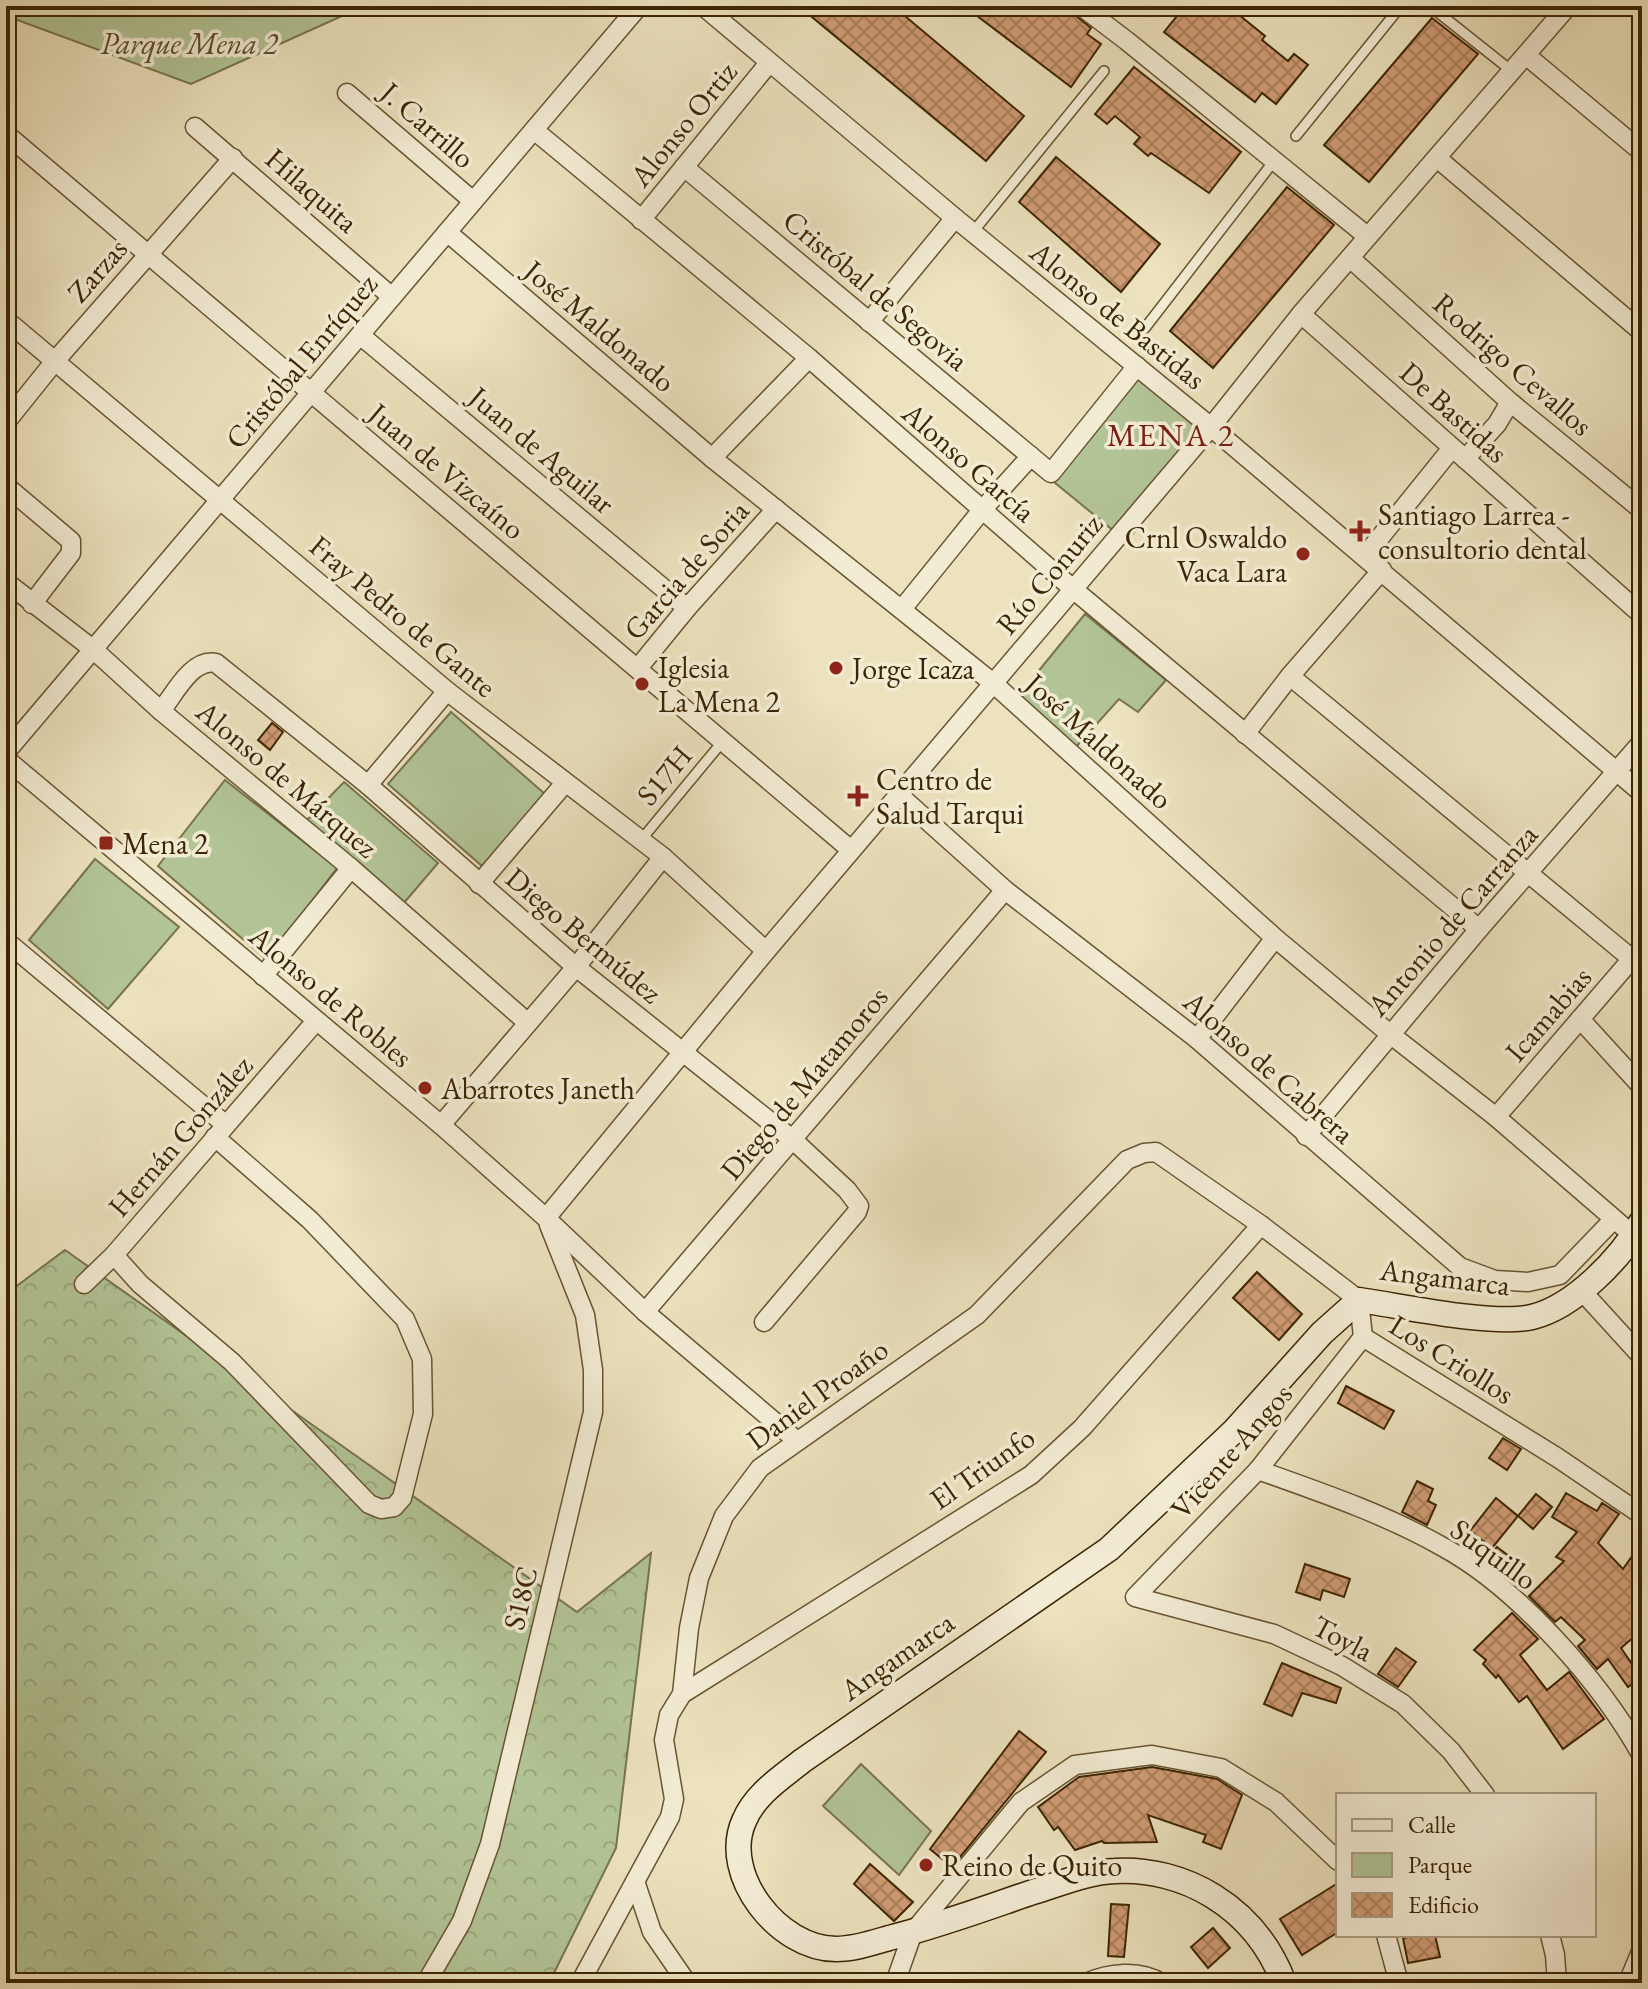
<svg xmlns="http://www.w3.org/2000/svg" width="1648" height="1989" font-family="'EB Garamond',serif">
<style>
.green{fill:#b2c496;stroke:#77744c;stroke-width:2}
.forest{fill:url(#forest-crowns);stroke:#77744c;stroke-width:2}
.building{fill:url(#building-cross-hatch);stroke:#3c2502;stroke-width:2}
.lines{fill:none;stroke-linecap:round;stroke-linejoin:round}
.lane-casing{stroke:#685431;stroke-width:12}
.street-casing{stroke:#685431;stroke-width:21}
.secondary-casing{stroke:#3c2502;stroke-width:27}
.lane{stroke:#f3ecd5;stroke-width:9}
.street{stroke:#f3ecd5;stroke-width:18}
.secondary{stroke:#f3ecd5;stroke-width:24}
.poi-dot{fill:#8f2418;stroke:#f3ecd5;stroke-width:3}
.labels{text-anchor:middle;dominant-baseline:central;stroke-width:7;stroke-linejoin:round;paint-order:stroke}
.park-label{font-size:30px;font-style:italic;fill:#5a4d27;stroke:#f3ecd5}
.street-label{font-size:30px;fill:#3c2502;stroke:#f3ecd5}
.poi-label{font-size:30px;fill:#3c2502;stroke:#f3ecd5;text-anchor:start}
.neighbourhood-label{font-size:32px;letter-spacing:2px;fill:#7a1f14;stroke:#f3ecd5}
</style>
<defs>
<pattern id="forest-crowns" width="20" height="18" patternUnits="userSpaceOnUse" patternTransform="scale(2)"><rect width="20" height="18" fill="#b2c496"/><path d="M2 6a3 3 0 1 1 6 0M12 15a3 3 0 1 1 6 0" fill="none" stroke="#9aa880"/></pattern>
<pattern id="building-cross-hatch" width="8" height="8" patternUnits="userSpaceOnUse" patternTransform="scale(2)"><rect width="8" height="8" fill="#d09c74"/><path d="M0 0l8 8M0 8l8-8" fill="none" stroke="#aa7f5d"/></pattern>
</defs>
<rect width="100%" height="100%" fill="#ece2be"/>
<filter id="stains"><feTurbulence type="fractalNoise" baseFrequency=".0025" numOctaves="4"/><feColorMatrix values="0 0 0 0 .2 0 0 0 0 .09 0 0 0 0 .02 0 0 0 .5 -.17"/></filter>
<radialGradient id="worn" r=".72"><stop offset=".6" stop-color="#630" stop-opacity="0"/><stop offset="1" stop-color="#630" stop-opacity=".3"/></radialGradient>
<!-- green -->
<g class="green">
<path d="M6,6H364L191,84L12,18L6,20Z"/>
<path d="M1139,377L1201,428L1115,532L1054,482Z"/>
<path d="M1085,614L1166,680L1138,712L1119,699L1076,747L1019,695Z"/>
<path d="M451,712L545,794L482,866L388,784Z"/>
<path d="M225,780L337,868L267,960L158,866Z"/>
<path d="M344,782L438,863L403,904L306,821Z"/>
<path d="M95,859L179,927L108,1009L29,940Z"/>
<path d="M861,1764L931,1831L899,1875L823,1806Z"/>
</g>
<!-- forest -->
<path class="forest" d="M65,1250L577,1612L651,1553L616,1848L549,1983H6V1294Z"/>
<!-- building -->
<g class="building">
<path d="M821,6H893L1024,116L986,161L812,17Z"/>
<path d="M964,6H1064L1091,28L1087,34L1101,44L1071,87Z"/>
<path d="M1185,6H1228L1265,36L1262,40L1288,61L1294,54L1308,65L1276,104L1262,93L1255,102L1164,32Z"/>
<path d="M1432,18L1478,54L1369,182L1324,145Z"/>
<path d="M1134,67L1241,152L1209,193L1151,153L1148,156L1134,144L1140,137L1115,116L1107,124L1095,114Z"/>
<path d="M1056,157L1160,244L1121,292L1019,202Z"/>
<path d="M1287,187L1334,225L1213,368L1170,331Z"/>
<path d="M272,723L283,732L270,750L258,740Z"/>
<path d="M1257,1272L1302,1314L1279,1340L1233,1298Z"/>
<path d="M1346,1386L1394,1411L1384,1429L1338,1403Z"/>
<path d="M1503,1438L1521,1449L1507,1470L1489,1458Z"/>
<path d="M1417,1481L1433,1489L1428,1501L1436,1505L1427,1525L1402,1512Z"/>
<path d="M1566,1493L1597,1511L1602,1503L1619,1514L1598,1543L1623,1569L1642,1542V1630L1621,1648L1641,1677L1628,1687L1608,1659L1597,1669L1578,1646L1585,1640L1561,1617L1555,1622L1529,1596L1564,1561L1556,1557L1577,1532L1552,1517Z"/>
<path d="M1536,1494L1552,1507L1533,1529L1518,1516Z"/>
<path d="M1496,1498L1518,1516L1492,1548L1470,1531Z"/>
<path d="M1497,1547L1518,1563L1507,1577L1486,1561Z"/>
<path d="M1305,1564L1350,1579L1344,1597L1323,1590L1320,1600L1296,1592Z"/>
<path d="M1512,1613L1538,1639L1520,1655L1547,1690L1569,1672L1604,1719L1563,1749L1527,1696L1519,1702L1498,1675L1496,1678L1483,1664L1486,1660L1474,1650Z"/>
<path d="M1396,1648L1416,1662L1398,1687L1378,1674Z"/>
<path d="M1282,1663L1341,1688L1336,1703L1302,1693L1292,1716L1264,1704Z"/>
<path d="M1019,1731L1046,1752L952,1867L930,1849Z"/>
<path d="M1152,1767L1217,1779L1242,1795L1221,1849L1203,1842L1206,1835L1148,1815L1157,1842L1104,1843L1102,1841L1075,1850L1058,1827L1054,1830L1038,1807L1079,1777Z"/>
<path d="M870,1864L913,1902L894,1921L854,1884Z"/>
<path d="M1338,1883V1932L1302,1955L1280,1919Z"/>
<path d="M1111,1904L1129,1905L1124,1957L1108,1956Z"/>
<path d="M1213,1928L1230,1948L1208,1968L1191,1947Z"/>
<path d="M1418,1935H1435L1440,1957L1408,1963L1403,1938Z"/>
</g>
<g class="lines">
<defs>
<g id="lane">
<path d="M1430,6L1513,72"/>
<path d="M1296,136L1401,6"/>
<path d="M973,232L1104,71"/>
<path d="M1145,328L1274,161"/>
<path d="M641,840L723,741"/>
</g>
<g id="street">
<path d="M703,6L955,218L1211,427L1642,793"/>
<path d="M1081,6L1127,41L1367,236"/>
<path d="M1527,56L1642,152"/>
<path d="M347,93L473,201"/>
<path d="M195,127L392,297"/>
<path d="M534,130L809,358L1073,589L1479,929"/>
<path d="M6,134L851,850"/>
<path d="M1437,158L1642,332"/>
<path d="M684,167L1051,473L1137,366"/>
<path d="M641,220L769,63"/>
<path d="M447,232L712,458L993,683L1275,938L1390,1034L1496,1117L1634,1236"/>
<path d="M1350,258L1510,402L1642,510"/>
<path d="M1301,314L1642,615"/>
<path d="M6,320L447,691L663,857L766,951"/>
<path d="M869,322L955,218"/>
<path d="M360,335L687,608"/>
<path d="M6,422L55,361L233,158"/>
<path d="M712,458L809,358"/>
<path d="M1465,459L1497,424L1510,402"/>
<path d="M6,486L71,541V553L32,604"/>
<path d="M1365,556L1452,448"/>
<path d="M6,582L94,650L161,711L351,868L528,1023"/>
<path d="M902,609L982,510L1031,456"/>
<path d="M638,668L687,608L776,509"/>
<path d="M1290,676L1632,959"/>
<path d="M161,711C175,693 192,658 216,663L368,785L576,967L792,1139L847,1190L859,1206L857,1212L764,1322"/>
<path d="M1245,734L1290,676L1382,570"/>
<path d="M6,752L639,6"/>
<path d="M6,759L441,1125L546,1218L645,1312L796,1440"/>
<path d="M368,785L447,691"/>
<path d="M900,796L1005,890L1197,1039L1460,1267L1495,1280L1528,1282L1560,1275L1614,1219"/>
<path d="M479,884L565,783"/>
<path d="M6,941L226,1125"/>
<path d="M263,976L351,868"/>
<path d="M1580,1019L1642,1087"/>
<path d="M1197,1039L1275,938"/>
<path d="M1496,1117L1642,947"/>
<path d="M441,1125L576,967L663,857"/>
<path d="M1306,1136L1479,929L1642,742"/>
<path d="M546,1218L766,951L1211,427L1301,314L1568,6"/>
<path d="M114,1255L140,1284L232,1362L369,1504L381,1509L394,1507L402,1498L423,1414L422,1359L405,1319L310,1220L215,1137"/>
<path d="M84,1284L114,1255L316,1021"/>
<path d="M1581,1290L1642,1357"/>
<path d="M645,1312L1005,890"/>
<path d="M1363,1337L1258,1470L1135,1597L1274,1634L1342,1666L1403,1704L1451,1751L1485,1795"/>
<path d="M1258,1470C1320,1492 1385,1514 1443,1547C1518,1588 1601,1682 1642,1756"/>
<path d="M682,1694L1031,1475L1082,1428L1261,1225"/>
<path d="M636,1884L652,1932L687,1983"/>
<path d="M1386,1935L1399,1983"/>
<path d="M1550,1935L1555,1955L1557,1983"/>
<path d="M426,1983L462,1921L490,1844L593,1412V1370L585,1315L549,1225"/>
<path d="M580,1983L670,1817L674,1799L664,1740L669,1715L682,1694L689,1628L699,1578L724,1516L760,1468L977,1315L1127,1160L1144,1153L1156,1152L1261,1225L1359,1300L1363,1337L1558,1458L1642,1515"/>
<path d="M895,1983L913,1932L1021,1802L1075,1765L1152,1755L1221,1768L1276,1802L1338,1861"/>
<path d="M1086,1983C1108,1973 1140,1969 1161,1983"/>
<path d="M1628,1983L1642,1949"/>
</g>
<path id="secondary" d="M1284,1983C1270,1946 1247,1917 1213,1896C1184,1878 1149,1869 1115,1871C1087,1872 1060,1884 1033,1892C986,1908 938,1926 889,1938C872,1943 854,1949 836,1949C779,1949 720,1875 744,1821C755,1794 781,1778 802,1761L1109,1549L1234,1431L1322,1333L1359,1300C1402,1306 1492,1326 1532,1317C1574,1307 1621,1258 1642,1221"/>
</defs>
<!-- lane casing -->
<use href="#lane" class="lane-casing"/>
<!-- street casing -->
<use href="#street" class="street-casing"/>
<!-- secondary casing -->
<use href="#secondary" class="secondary-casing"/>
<!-- lane -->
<use href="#lane" class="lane"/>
<!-- street -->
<use href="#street" class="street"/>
<!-- secondary -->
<use href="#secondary" class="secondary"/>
</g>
<!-- markers -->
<g class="poi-dot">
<path d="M1356 519h8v8h8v8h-8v8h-8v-8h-8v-8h8z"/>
<circle cx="1303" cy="554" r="8"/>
<circle cx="836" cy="668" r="8"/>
<circle cx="642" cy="684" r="8"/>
<path d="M854 784h8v8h8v8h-8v8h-8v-8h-8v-8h8z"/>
<rect x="98" y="835" width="16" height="16" rx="4"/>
<circle cx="425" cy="1088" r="8"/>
<circle cx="926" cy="1865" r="8"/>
</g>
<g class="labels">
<!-- park labels -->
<g class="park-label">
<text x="189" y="43">Parque Mena 2</text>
</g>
<!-- street labels -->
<g class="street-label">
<text transform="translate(683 124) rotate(-51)">Alonso Ortiz</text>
<text transform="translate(428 125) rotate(41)">J. Carrillo</text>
<text transform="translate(312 190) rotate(41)">Hilaquita</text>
<text transform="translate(97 270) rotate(-49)">Zarzas</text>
<text transform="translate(876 290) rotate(40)">Cristóbal de Segovia</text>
<text transform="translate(1118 315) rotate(39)">Alonso de Bastidas</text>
<text transform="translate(600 326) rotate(40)">José Maldonado</text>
<text transform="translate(301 361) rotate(-50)">Cristóbal Enríquez</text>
<text transform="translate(1513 364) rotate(41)">Rodrigo Cevallos</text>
<text transform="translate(1454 412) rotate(42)">De Bastidas</text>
<text transform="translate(542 450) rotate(40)">Juan de Aguilar</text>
<text transform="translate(969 462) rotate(41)">Alonso García</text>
<text transform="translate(447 471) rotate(40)">Juan de Vizcaíno</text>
<text transform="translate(686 570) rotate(-49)">Garcia de Soria</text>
<text transform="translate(1049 574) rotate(-50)">Río Conuriz</text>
<text transform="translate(403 616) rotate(40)">Fray Pedro de Gante</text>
<text transform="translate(1099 741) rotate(42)">José Maldonado</text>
<text transform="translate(664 775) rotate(-50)">S17H</text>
<text transform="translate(287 779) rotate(40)">Alonso de Márquez</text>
<text transform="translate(1452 920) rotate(-49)">Antonio de Carranza</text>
<text transform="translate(584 935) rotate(40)">Diego Bermúdez</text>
<text transform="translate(331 996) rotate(40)">Alonso de Robles</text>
<text transform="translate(1548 1014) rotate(-49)">Icamabias</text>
<text transform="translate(1269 1067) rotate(41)">Alonso de Cabrera</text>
<text transform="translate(804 1083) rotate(-50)">Diego de Matamoros</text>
<text transform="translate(180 1136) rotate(-49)">Hernán González</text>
<text transform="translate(1445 1277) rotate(7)">Angamarca</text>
<text transform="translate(1452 1359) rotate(32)">Los Criollos</text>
<text transform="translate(817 1394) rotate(-36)">Daniel Proaño</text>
<text transform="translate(1231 1451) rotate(-49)">Vicente Angos</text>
<text transform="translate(982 1468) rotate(-35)">El Triunfo</text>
<text transform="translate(1494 1554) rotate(36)">Suquillo</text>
<text transform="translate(520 1598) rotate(-77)">S18C</text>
<text transform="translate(1343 1638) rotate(28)">Toyla</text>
<text transform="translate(897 1656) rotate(-35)">Angamarca</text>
</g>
<!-- poi labels -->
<g class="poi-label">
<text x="1378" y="514">Santiago Larrea -<tspan x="1378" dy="34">consultorio dental</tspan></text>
<text x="1287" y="537" text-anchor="end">Crnl Oswaldo<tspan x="1287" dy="34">Vaca Lara</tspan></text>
<text x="658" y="667">Iglesia<tspan x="658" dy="34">La Mena 2</tspan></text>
<text x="852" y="668">Jorge Icaza</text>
<text x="876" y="779">Centro de<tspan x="876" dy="34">Salud Tarqui</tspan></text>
<text x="122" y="843">Mena 2</text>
<text x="441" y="1088">Abarrotes Janeth</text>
<text x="942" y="1865">Reino de Quito</text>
</g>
<!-- neighbourhood labels -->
<g class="neighbourhood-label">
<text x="1171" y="435">MENA 2</text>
</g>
</g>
<!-- margin -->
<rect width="1648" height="1989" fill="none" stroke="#ece2be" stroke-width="32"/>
<rect x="8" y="8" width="1632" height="1973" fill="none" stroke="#3c2502" stroke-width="4"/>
<rect x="16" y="16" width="1616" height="1957" fill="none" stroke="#3c2502" stroke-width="2"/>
<!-- legend -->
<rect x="1336" y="1793" width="260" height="144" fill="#f3ecd5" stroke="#aa9c81" stroke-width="2"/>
<rect x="1352" y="1819" width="40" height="12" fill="#f3ecd5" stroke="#aa9c81" stroke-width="2"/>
<text x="1408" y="1833" font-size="24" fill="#3c2502">Calle</text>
<rect x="1352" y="1853" width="40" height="24" fill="#b2c496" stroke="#aa9c81" stroke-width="2"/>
<text x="1408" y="1873" font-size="24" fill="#3c2502">Parque</text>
<rect x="1352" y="1893" width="40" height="24" fill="url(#building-cross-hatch)" stroke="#aa9c81" stroke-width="2"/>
<text x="1408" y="1913" font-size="24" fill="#3c2502">Edificio</text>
<rect width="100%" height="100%" filter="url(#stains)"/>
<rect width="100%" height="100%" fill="url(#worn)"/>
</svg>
